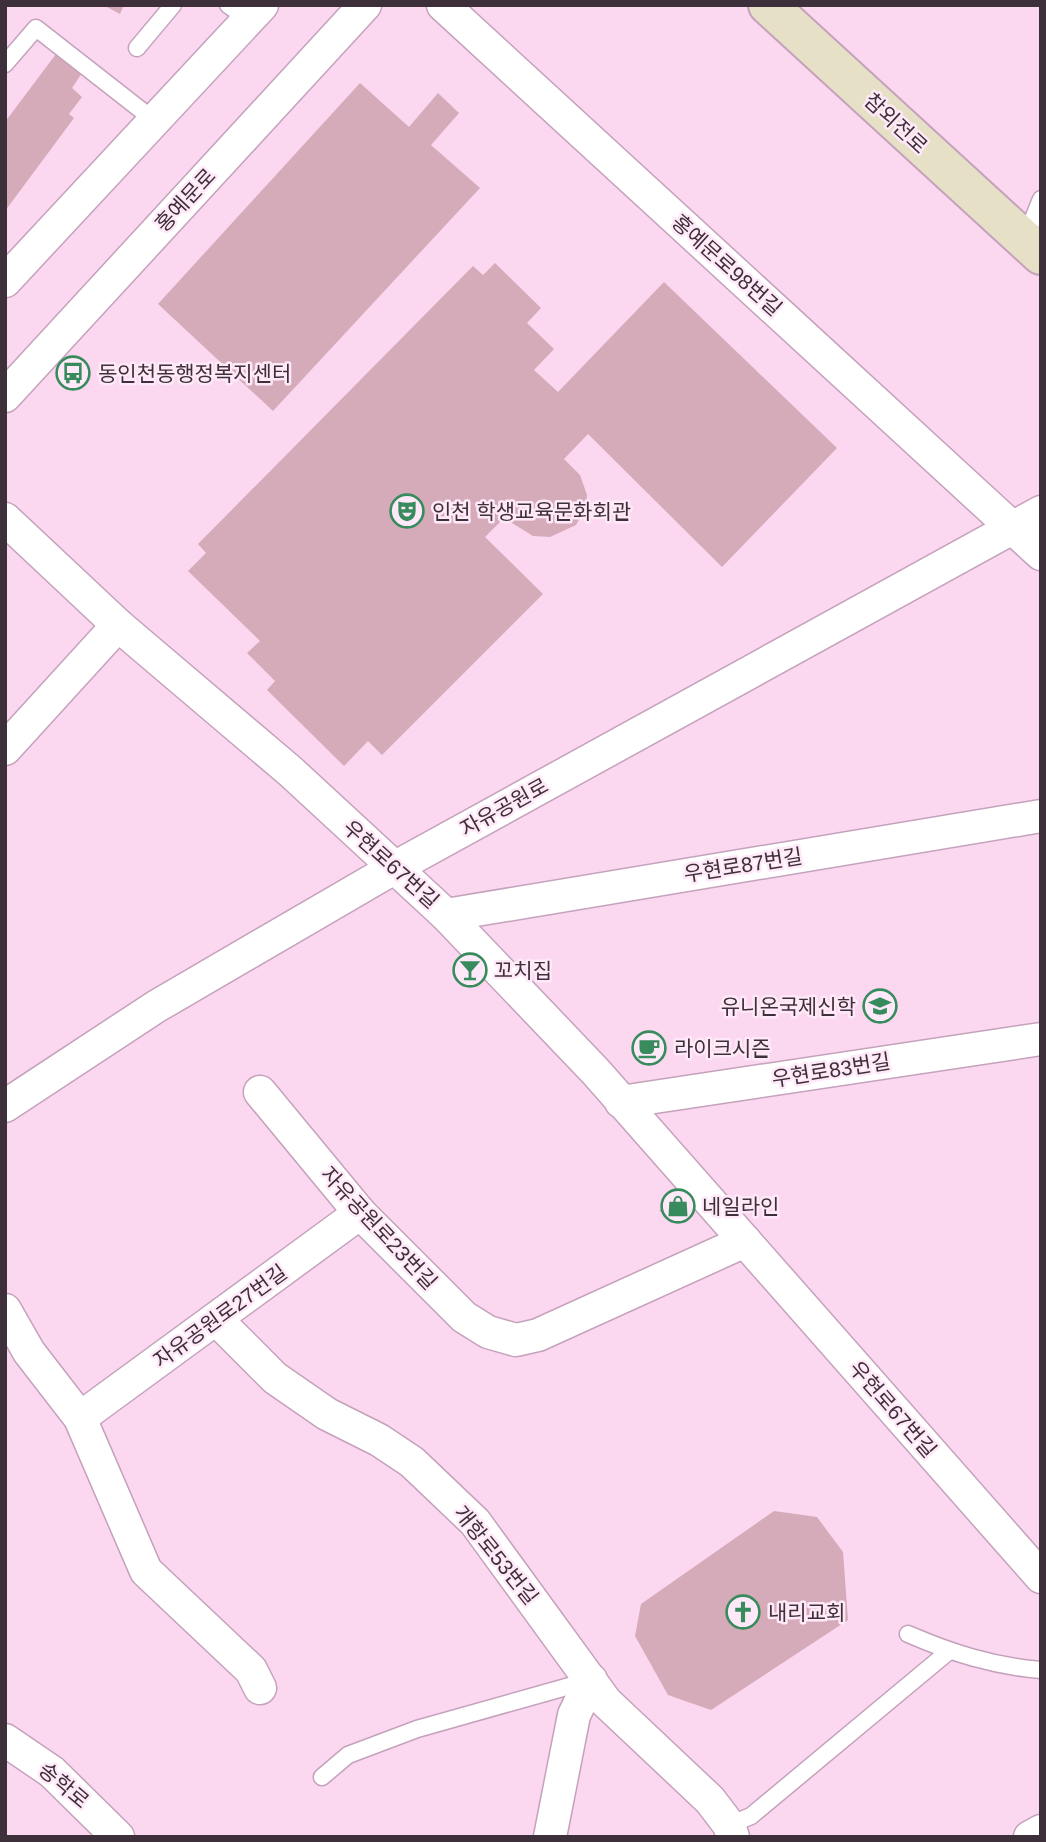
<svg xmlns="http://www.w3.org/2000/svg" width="1046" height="1842" font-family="Arial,'Noto Sans KR',sans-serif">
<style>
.building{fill:#d5abb9}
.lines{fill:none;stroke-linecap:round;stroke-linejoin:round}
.lane-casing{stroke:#c5a2bb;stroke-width:19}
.street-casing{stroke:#c5a2bb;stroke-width:35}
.secondary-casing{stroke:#c5a2bb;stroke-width:42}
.lane{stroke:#fff;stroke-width:16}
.street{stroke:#fff;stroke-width:32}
.secondary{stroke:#e6e0c7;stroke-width:38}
.labels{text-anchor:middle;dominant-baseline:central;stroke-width:5;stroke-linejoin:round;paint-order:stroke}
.street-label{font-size:21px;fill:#3e303a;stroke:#ffe9f8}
.poi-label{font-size:21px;fill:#3e303a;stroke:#ffe9f8;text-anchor:start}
</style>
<rect width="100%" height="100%" fill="#fbd7f0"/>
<!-- building -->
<g class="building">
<path d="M103,5H124L120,14Z"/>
<path d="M56,54L82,73L72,88L82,97L69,114L74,118L5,211V122Z"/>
<path d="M360,83L409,127L438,93L459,113L431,145L480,188L273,411L158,304Z"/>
<path d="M495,263L541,308L527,323L554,349L534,370L558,392L664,282L837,448L722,567L588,434L564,459L580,475L587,495L586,506L576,525L550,537L533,536L504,518L485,537L543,594L382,755L368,741L344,766L267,690L275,681L247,653L260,641L188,571L206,553L198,544L473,266L483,275Z"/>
<path d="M686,1188L698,1201L679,1218L659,1211Z"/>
<path d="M774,1511L817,1517L843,1552L848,1620L711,1710L668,1695L635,1636L641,1604Z"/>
</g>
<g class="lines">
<defs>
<g id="lane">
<path d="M228,5L249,19"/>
<path d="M137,48L173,5"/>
<path d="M5,64L36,28L155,121"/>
<path d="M1025,239L1041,199"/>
<path d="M908,1634C952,1653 993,1666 1041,1670"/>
<path d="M322,1777L348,1755L417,1729L591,1680"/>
<path d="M729,1825L751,1816L948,1652"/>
</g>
<g id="street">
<path d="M443,5L1041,554"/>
<path d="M5,281L262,5"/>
<path d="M5,396L365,5"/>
<path d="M5,519L118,625L290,771L446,915L596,1072L1041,1577"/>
<path d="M5,749L118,625"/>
<path d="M446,915L1041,816"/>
<path d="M260,1092L360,1213L464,1317L488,1332L516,1340L538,1335L745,1241"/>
<path d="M621,1102L1041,1039"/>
<path d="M5,1106L157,1006L394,868L1041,512"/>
<path d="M5,1310L29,1352L80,1418L146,1571L251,1670L260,1688"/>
<path d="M216,1319L275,1378L327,1414L379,1440L412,1462L475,1522L606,1702L710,1800L729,1825L733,1837"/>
<path d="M80,1418L360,1213"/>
<path d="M5,1740L52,1772L118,1837"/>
<path d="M550,1837L574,1715L591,1680"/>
<path d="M1030,1837L1041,1831"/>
</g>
<path id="secondary" d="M768,5L1041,255"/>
</defs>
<!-- lane casing -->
<use href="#lane" class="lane-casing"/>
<!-- street casing -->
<use href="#street" class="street-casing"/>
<!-- secondary casing -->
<use href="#secondary" class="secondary-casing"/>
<!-- lane -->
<use href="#lane" class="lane"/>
<!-- street -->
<use href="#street" class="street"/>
<!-- secondary -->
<use href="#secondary" class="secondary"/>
</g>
<!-- icons -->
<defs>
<symbol id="bus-ring" viewBox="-11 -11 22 22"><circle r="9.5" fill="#ffe9f8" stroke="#378b5d" stroke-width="1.5"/><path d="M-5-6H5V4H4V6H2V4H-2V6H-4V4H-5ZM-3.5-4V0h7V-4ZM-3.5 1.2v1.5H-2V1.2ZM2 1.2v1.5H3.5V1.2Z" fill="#378b5d"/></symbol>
<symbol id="theatre-ring" viewBox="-11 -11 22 22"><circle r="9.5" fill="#ffe9f8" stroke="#378b5d" stroke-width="1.5"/><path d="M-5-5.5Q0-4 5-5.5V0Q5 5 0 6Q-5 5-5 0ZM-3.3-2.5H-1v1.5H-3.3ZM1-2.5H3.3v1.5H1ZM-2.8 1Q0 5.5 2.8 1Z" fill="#378b5d"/></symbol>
<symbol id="bar-ring" viewBox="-11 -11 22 22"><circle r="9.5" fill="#ffe9f8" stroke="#378b5d" stroke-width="1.5"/><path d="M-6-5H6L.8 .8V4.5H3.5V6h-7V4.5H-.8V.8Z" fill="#378b5d"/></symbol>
<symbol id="university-ring" viewBox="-11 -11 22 22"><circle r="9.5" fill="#ffe9f8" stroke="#378b5d" stroke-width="1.5"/><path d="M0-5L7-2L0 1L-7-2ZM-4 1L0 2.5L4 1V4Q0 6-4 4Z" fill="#378b5d"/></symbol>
<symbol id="cafe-ring" viewBox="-11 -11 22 22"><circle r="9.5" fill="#ffe9f8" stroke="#378b5d" stroke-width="1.5"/><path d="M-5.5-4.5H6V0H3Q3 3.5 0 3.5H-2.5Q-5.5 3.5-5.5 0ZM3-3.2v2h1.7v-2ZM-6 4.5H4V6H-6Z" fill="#378b5d"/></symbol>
<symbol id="shop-ring" viewBox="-11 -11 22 22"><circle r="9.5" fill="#ffe9f8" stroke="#378b5d" stroke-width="1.5"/><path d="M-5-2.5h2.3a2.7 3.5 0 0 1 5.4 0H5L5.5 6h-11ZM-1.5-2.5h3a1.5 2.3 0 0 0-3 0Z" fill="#378b5d"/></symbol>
<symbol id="church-ring" viewBox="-11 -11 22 22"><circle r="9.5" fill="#ffe9f8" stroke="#378b5d" stroke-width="1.5"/><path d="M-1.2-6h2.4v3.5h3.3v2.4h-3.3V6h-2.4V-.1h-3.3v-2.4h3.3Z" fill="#378b5d"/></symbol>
</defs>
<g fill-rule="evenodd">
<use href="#bus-ring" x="54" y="354" width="38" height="38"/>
<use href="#theatre-ring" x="388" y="492" width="38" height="38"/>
<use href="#bar-ring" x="451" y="951" width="38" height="38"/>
<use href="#university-ring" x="861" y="987" width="38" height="38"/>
<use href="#cafe-ring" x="630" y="1029" width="38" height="38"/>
<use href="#shop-ring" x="659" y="1187" width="38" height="38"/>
<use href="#church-ring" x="724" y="1593" width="38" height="38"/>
</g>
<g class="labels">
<!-- street labels -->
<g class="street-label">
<text transform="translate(896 123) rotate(43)">참외전로</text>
<text transform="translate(185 200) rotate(-47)">홍예문로</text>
<text transform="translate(727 265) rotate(42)">홍예문로98번길</text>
<text transform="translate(504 807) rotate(-29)">자유공원로</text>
<text transform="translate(391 864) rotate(42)">우현로67번길</text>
<text transform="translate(743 865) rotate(-9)">우현로87번길</text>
<text transform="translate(831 1070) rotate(-9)">우현로83번길</text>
<text transform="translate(379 1228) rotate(47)">자유공원로23번길</text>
<text transform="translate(220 1316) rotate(-36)">자유공원로27번길</text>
<text transform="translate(893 1409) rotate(49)">우현로67번길</text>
<text transform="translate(496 1555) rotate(51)">개항로53번길</text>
<text transform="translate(64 1785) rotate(40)">송학로</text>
</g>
<!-- poi labels -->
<g class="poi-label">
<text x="98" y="373">동인천동행정복지센터</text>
<text x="432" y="511">인천 학생교육문화회관</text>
<text x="494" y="970">꼬치집</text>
<text x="856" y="1006" text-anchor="end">유니온국제신학</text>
<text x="674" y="1048">라이크시즌</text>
<text x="702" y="1206">네일라인</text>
<text x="768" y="1612">내리교회</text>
</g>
</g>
<!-- border -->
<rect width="1046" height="1842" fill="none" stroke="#3e303a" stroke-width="14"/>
</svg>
